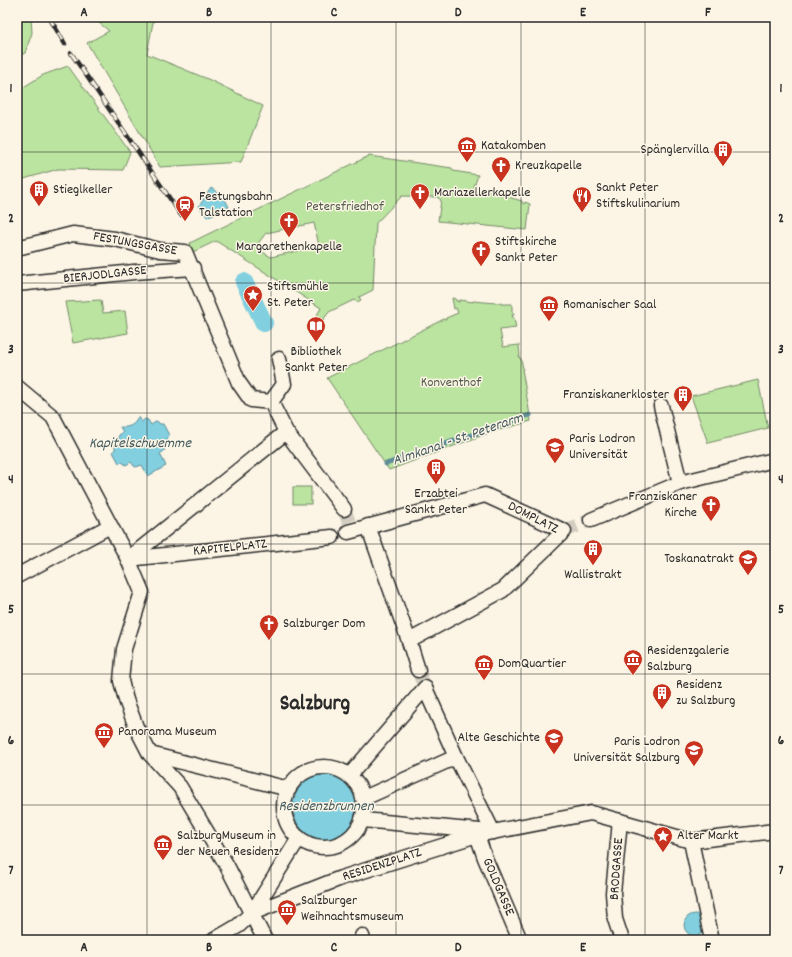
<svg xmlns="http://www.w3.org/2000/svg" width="792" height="957" font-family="Dekko,sans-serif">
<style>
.green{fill:#bbe4a0;stroke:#738866;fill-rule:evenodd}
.water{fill:#81cfdf;stroke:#5f8d97}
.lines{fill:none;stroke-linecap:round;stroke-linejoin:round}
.stream{stroke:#5f8d97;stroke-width:5}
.canal{stroke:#81cfdf;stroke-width:18}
.pedestrian-tunnel{stroke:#d2cdc0;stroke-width:14;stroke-dasharray:14 7;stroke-linecap:butt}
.pedestrian-casing{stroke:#2b2b2b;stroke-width:17}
.pedestrian{stroke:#fcf5e5;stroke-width:14}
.rail-casing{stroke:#2b2b2b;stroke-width:4.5}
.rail{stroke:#fcf5e5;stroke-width:3;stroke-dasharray:9;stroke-linecap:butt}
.grid{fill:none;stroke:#2b2b2b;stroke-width:1;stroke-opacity:0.55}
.labels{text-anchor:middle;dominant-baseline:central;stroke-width:3;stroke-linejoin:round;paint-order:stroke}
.poi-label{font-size:14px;fill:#2b2b2b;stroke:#fcf5e5;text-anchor:start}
.park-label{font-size:14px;fill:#4f5948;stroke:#fcf5e5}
.street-label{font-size:14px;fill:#2b2b2b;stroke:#fcf5e5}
.water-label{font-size:15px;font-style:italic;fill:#455c61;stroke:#fcf5e5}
.town-label{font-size:22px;font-weight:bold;fill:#2b2b2b;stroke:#fcf5e5}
.neatline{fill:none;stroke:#2b2b2b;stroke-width:1.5}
.grid-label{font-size:13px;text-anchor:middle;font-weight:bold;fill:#2b2b2b}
</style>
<rect width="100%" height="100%" fill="#fcf5e5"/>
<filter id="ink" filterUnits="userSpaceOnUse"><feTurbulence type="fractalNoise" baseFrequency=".025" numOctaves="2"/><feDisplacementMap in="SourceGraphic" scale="8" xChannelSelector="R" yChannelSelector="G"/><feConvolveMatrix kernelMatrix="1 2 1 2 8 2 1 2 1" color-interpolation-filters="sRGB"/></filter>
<g filter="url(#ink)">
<!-- green -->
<g class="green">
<path d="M17,17H31L32,33L25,53L17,57Z"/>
<path d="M92,17H154L147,54L210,80L263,106L241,162L160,167L87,43L109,31Z"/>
<path d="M68,66L130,152L123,170L58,169L17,181V91L43,75Z"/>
<path d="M369,156L452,168L453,171L478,175L474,187L522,201V203L524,204L525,202L530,204L527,230L438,221L441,200L437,197L402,196L376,223L373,290L359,297L361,300L357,302L354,300L329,312L323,320L317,315L321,308L216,241L193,252L190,243L202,237ZM314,223L319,246L271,257L261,251L259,242L266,233Z"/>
<path d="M452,298L456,299V301L459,302L460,300L473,302V301L496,303H501V304H512V312H513L514,315H512L513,318H514L516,328L500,330L503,347L519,345L520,356H519L520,359H521L523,369H522L531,421L489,433L389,470L327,378L444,319L446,320V318L458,313L456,308L454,309Z"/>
<path d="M101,300L103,313L125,311L128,333L73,343L65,302Z"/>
<path d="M758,380L768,428L708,443L691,396Z"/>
<rect x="293" y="487" width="18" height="17"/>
</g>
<!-- water -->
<g class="water">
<path d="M211,188L224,197L229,207L207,217L199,206Z"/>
<path d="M138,417L141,422L145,419L148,420L151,425L157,421L160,424H163L169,435L167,439L168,441L162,445L165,449L164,451L160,454L166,466L148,476L142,465L136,467L134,466L131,462L126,465L122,462L119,463L113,452L115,449V445L120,442L118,439L119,435L123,432L120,427C129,428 135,425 138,417Z"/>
<circle cx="326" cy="807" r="33"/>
<circle cx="695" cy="925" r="11"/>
</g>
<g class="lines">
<!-- stream -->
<path class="stream" d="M386,464L530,415"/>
<!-- canal -->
<path class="canal" d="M244,282L264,323"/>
<!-- pedestrian-tunnel -->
<g class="pedestrian-tunnel">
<path d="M344,509L350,525"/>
<path d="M564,531L591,520"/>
<path d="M418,670L425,688"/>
</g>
<defs>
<g id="pedestrian">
<path d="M17,248L73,234L115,239L160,250L185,252L239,383L251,400L271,402"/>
<path d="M17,284L134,272L193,268"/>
<path d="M279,359L284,384L271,402L286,432L344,509"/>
<path d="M17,387L53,417L128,559L142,592L124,649L121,681L126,700L136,727L150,754L180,787L226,864L265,940"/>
<path d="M661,406L680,483"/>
<path d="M591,520L680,483L774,460"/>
<path d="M368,526L409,641"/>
<path d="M348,532L485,495L564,531L503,590L409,641L418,670"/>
<path d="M128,559L332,537"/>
<path d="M128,559L286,432"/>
<path d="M17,576L110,526"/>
<path d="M150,754L289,789"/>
<circle cx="324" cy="807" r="40"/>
<path d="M349,776L425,688L456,757L493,832"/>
<path d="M364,798L456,757"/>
<path d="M363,820L480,831"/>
<path d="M620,821L613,893L615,919L622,940"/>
<path d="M477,835L485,858L520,940"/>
<path d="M691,841L712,940"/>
<path d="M252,913L341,878L477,835L591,813L691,841L775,831"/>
<path d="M362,936L363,940"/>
<path d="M214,940L238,926L252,913L299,838"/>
</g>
</defs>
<!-- pedestrian casing -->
<use href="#pedestrian" class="pedestrian-casing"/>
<!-- pedestrian -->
<use href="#pedestrian" class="pedestrian"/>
<defs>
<g id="rail">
<path d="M49,17L65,44"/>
<path d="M71,53L181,215"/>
</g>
</defs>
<!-- rail casing -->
<use href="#rail" class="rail-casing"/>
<!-- rail -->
<use href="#rail" class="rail"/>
</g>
</g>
<!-- grid -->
<path class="grid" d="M147,17V940M271,17V940M396,17V940M521,17V940M645,17V940M17,152H775M17,283H775M17,413H775M17,544H775M17,674H775M17,805H775"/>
<!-- icons -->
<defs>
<symbol id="museum-pin" viewBox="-11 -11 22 30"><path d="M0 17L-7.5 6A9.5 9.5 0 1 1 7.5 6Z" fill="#c8321e" stroke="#fcf5e5"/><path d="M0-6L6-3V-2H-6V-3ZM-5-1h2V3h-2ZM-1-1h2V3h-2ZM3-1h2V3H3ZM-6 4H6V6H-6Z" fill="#fff"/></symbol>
<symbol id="building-pin" viewBox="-11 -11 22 30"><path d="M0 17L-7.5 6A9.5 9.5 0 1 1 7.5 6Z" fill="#c8321e" stroke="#fcf5e5"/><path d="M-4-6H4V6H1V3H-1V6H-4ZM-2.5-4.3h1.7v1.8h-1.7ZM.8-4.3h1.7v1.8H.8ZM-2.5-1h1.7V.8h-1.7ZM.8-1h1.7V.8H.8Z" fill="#fff"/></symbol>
<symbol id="church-pin" viewBox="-11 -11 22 30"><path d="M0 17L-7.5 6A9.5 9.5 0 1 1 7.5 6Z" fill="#c8321e" stroke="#fcf5e5"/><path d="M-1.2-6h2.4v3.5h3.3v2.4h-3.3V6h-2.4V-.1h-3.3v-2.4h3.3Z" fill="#fff"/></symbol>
<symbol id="restaurant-pin" viewBox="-11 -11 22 30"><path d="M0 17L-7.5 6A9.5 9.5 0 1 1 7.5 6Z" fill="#c8321e" stroke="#fcf5e5"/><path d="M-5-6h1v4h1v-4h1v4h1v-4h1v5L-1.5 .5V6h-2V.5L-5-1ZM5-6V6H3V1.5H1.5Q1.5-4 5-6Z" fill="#fff"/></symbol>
<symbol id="station-pin" viewBox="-11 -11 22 30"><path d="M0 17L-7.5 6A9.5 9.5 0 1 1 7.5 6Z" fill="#c8321e" stroke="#fcf5e5"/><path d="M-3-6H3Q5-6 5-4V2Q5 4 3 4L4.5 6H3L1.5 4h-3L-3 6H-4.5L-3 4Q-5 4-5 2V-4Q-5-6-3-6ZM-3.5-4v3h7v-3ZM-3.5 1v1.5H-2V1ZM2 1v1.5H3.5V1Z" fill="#fff"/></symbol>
<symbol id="sight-pin" viewBox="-11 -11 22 30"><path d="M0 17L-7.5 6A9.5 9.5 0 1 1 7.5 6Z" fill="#c8321e" stroke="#fcf5e5"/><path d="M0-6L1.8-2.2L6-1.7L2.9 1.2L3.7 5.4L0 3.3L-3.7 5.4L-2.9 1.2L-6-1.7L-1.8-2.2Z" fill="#fff"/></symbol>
<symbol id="library-pin" viewBox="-11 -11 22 30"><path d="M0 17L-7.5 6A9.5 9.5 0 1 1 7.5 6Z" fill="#c8321e" stroke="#fcf5e5"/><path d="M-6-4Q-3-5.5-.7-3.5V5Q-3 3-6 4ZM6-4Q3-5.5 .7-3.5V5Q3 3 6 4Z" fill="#fff"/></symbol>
<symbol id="university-pin" viewBox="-11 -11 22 30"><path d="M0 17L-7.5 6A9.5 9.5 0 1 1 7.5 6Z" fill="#c8321e" stroke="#fcf5e5"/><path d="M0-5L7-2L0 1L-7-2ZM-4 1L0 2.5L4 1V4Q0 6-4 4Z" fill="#fff"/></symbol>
</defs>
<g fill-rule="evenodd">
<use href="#museum-pin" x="456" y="135" width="22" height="30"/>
<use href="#building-pin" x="712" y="139" width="22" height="30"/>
<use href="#church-pin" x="490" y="155" width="22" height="30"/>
<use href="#building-pin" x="28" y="179" width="22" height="30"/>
<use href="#church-pin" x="409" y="182" width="22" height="30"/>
<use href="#restaurant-pin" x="571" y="185" width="22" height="30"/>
<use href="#station-pin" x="174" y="194" width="22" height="30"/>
<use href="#church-pin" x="278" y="210" width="22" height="30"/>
<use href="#church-pin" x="470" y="239" width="22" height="30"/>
<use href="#sight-pin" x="242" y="284" width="22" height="30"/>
<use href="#museum-pin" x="538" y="294" width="22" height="30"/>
<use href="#library-pin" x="305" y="315" width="22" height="30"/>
<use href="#building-pin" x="672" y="384" width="22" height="30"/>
<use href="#university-pin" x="544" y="436" width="22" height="30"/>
<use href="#building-pin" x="425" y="457" width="22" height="30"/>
<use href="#church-pin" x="700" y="494" width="22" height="30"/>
<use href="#building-pin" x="582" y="538" width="22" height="30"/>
<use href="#university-pin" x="737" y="548" width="22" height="30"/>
<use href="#church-pin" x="258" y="613" width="22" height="30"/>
<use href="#museum-pin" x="622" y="648" width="22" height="30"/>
<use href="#museum-pin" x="473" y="653" width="22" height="30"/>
<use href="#building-pin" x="651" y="682" width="22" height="30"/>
<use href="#museum-pin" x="93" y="721" width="22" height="30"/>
<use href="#university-pin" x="543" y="727" width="22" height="30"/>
<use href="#university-pin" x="683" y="739" width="22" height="30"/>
<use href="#sight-pin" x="652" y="825" width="22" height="30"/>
<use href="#museum-pin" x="152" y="833" width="22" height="30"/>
<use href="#museum-pin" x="276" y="898" width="22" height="30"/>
</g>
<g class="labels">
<!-- poi labels -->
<g class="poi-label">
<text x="481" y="146">Katakomben</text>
<text x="709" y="150" text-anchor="end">Spänglervilla</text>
<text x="515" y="166">Kreuzkapelle</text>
<text x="596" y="188">Sankt Peter<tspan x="596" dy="16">Stiftskulinarium</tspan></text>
<text x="53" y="190">Stieglkeller</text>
<text x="434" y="193">Mariazellerkapelle</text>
<text x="199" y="197">Festungsbahn<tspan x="199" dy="16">Talstation</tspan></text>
<text x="495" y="242">Stiftskirche<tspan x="495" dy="16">Sankt Peter</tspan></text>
<text x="289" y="247" text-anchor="middle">Margarethenkapelle</text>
<text x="267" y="287">Stiftsmühle<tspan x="267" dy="16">St. Peter</tspan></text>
<text x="563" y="305">Romanischer Saal</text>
<text x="316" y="352" text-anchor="middle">Bibliothek<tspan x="316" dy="16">Sankt Peter</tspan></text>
<text x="669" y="395" text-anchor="end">Franziskanerkloster</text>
<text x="569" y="439">Paris Lodron<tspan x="569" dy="16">Universität</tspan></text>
<text x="436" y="494" text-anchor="middle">Erzabtei<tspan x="436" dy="16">Sankt Peter</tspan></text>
<text x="697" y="497" text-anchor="end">Franziskaner<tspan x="697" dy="16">Kirche</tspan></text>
<text x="734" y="559" text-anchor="end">Toskanatrakt</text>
<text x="593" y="575" text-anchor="middle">Wallistrakt</text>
<text x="283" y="624">Salzburger Dom</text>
<text x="647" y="651">Residenzgalerie<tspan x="647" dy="16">Salzburg</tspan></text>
<text x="498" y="664">DomQuartier</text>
<text x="676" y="685">Residenz<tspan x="676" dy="16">zu Salzburg</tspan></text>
<text x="118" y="732">Panorama Museum</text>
<text x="540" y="738" text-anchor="end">Alte Geschichte</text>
<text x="680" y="742" text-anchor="end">Paris Lodron<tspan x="680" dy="16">Universität Salzburg</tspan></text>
<text x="177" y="836">SalzburgMuseum in<tspan x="177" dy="16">der Neuen Residenz</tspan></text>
<text x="677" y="836">Alter Markt</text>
<text x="301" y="901">Salzburger<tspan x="301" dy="16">Weihnachtsmuseum</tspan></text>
</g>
<!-- park labels -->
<g class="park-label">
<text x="345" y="207">Petersfriedhof</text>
<text x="451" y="383">Konventhof</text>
</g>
<!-- street labels -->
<g class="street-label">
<text transform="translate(135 244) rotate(10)">FESTUNGSGASSE</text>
<text transform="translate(105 275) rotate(-6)">BIERJODLGASSE</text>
<text transform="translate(533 518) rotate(27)">DOMPLATZ</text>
<text transform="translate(230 548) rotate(-6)">KAPITELPLATZ</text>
<text transform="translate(382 865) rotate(-18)">RESIDENZPLATZ</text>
<text transform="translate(617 869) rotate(-86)">BRODGASSE</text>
<text transform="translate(498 887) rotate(67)">GOLDGASSE</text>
</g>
<!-- water labels -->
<g class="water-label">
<text transform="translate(458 440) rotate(-19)">Almkanal - St. Peterarm</text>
<text x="140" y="444">Kapitelschwemme</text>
<text x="326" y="807">Residenzbrunnen</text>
</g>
<!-- town labels -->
<g class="town-label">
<text x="315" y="704">Salzburg</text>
</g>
</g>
<!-- margin -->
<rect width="792" height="957" fill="none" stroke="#fcf5e5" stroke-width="44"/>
<rect x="22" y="22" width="748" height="913" class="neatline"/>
<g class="grid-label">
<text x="84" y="16">A</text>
<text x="209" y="16">B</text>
<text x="334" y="16">C</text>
<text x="458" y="16">D</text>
<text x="583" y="16">E</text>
<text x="708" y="16">F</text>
<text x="11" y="92">1</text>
<text x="781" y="92">1</text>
<text x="11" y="222">2</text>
<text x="781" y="222">2</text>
<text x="11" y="353">3</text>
<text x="781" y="353">3</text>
<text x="11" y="483">4</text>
<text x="781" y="483">4</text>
<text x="11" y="613">5</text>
<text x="781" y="613">5</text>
<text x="11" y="744">6</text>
<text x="781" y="744">6</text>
<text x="11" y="874">7</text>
<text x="781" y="874">7</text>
<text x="84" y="951">A</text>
<text x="209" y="951">B</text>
<text x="334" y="951">C</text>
<text x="458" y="951">D</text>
<text x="583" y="951">E</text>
<text x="708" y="951">F</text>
</g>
</svg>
